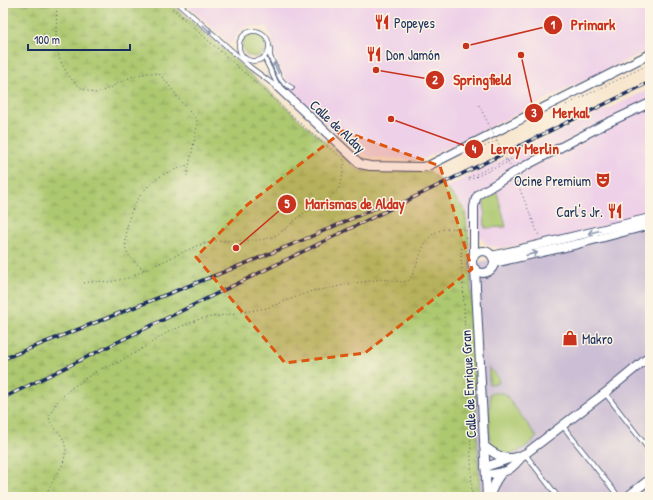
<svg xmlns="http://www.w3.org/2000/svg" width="653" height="500" font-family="'Patrick Hand',sans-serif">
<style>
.built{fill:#eed0e8}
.industrial{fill:#ccbed4}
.green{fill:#adc96f;stroke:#647c66}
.wetland{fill:url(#wetland-marsh);stroke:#647c66}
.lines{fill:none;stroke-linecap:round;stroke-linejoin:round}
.service-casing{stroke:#3c4a6f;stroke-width:5.5}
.minor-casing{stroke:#3c4a6f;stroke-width:10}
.path{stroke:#3c4a6f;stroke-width:1;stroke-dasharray:1 3;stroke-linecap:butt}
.service{stroke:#fff;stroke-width:4}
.minor{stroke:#fff;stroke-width:8}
.rail-casing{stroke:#1b2f5e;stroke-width:3.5}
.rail{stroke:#fcf5e5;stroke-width:2;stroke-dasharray:6;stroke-linecap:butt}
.path-bridge{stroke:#3c4a6f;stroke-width:1;stroke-dasharray:1 3;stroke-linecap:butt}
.oneway{stroke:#8d97ae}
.marked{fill:#de5710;fill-opacity:0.2;stroke:#de5710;stroke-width:3;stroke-dasharray:8 5;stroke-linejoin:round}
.labels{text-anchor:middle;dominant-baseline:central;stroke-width:3;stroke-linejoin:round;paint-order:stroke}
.poi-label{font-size:14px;fill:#1b2f5e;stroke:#fcf5e5;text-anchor:start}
.street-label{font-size:14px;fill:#1b2f5e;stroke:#fcf5e5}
.leader{fill:none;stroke:#c8321e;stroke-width:1.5}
.callout-dot{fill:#c8321e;stroke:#fcf5e5;stroke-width:1.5}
.mark-label{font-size:12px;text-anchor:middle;font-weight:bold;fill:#fff}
.callout-label{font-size:15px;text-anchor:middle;font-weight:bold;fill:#c8321e;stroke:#fcf5e5;stroke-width:3;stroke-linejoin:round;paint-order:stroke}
</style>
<defs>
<pattern id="wetland-marsh" width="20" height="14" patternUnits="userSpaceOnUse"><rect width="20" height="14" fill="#adc96f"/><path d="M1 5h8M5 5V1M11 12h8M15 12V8" fill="none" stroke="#8ca45e"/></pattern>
</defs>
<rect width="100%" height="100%" fill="#fcf5e5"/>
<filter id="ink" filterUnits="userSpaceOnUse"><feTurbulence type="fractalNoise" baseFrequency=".025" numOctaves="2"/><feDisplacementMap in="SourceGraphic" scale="8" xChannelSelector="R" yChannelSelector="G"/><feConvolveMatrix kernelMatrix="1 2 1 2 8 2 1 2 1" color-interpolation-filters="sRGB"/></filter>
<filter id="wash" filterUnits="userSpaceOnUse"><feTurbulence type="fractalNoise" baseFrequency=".012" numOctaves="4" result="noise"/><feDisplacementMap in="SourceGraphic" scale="16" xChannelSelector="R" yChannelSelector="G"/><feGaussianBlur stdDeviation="0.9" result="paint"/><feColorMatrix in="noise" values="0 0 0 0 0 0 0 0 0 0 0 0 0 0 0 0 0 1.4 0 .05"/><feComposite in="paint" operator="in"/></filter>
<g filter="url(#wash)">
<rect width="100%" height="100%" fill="#f8e6ce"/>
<!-- built -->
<g class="built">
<path d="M185,3H650V49L421,160L370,157L358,153L292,93L273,53V43L270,34L266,26L261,28L256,26H250L242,29L238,32L231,45Z"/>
<path d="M650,89V217L573,236L501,248L487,245L480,236L471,235L466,210L444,188L545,139Z"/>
</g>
<!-- industrial -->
<path class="industrial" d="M650,218V490L640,497H480L474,366L471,264L616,229Z"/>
<!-- green -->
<g class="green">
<circle cx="254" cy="45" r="12"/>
<path d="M497,192L506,227L485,228L484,202L486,199Z"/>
<path d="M489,367L498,378L499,381L498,383L489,384Z"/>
<path d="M490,393H504L537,437C527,445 516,458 501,453C496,451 493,447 491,442C488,433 489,416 489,407H490Z"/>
</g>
<!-- wetland -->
<path class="wetland" d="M3,3H170L223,49L311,130L359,170L430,171L456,199L465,211L469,242L480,497H3Z"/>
</g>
<g filter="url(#ink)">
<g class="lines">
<defs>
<g id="service">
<path d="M178,3L250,67L273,84L278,87"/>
<circle cx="254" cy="46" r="15"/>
<path d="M270,48V56L280,78L284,83L292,88"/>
<path d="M264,57L278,86"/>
<path d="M646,359L650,364"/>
<path d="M605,393L650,451"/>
<path d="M562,425L619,497"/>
<path d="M525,454L558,497"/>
</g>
<g id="minor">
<path d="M278,87L360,164L370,166L422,167L428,166L650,54"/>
<circle cx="483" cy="262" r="11"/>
<path d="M474,256V207L476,198L479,194L525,166L603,125L650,103"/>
<path d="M492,256L650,218"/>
<path d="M494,263L578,244L650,225"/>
<path d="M475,269L487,497"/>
<path d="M484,446C492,452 501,459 512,458C516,458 521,455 525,454L605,393L650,356"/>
<path d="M485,467L509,459"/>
<path d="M486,475C507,472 510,472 524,454"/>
<path d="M489,497L496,481L502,472"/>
<path d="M627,497L650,479"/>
</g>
</defs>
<!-- service casing -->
<use href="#service" class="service-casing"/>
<!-- minor casing -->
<use href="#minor" class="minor-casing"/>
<!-- path -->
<g class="path">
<path d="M57,3L56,33L57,49L60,60L67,73L73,81L83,89L90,92L96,93L105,90L131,77L148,73H154L159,74L165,80L181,102L197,120V127L187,176"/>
<path d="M166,3L262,88L312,134L345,161"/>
<path d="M566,105L650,64"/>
<path d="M481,148L497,141"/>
<path d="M506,160L468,178L469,180L508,162"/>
<path d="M507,161L511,159V160L508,162L510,166"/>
<path d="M517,182L539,236"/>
<path d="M466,237L462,245L461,255L463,283L465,334L469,380L472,497"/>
<path d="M144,270C137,264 130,259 126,250C125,246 126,241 126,238C127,212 140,189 161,176C170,170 180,169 189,164"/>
<path d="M84,283L97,281L110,282L128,278L196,246L214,241L259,240L273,237L288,227L300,216L314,206L328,200L338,189L342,179L345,161"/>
<path d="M44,497L63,464L66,450L64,441L61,435L50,422L49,416L57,402L70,389L100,369L115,364L135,353L168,332L187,324L200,319L267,308L312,291L331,288L349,284L382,279L401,282L408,281C410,278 412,276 413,273C422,255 422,234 445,229C453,228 459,228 467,231"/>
</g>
<!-- service -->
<use href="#service" class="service"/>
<!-- minor -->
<use href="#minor" class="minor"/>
<defs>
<g id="rail">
<path d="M3,359L249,262L303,240L392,201"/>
<path d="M3,398L650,82"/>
</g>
</defs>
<!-- rail casing -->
<use href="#rail" class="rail-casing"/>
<!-- rail -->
<use href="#rail" class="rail"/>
<!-- path-bridge -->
<path class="path-bridge" d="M479,105L507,161"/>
</g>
<!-- one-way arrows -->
<defs><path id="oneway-shaft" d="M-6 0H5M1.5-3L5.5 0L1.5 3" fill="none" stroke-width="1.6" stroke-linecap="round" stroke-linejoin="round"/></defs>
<g class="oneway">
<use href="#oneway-shaft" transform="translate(207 29) rotate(42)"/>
<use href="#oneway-shaft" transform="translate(276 68) rotate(-115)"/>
<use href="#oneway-shaft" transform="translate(594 232) rotate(166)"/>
<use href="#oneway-shaft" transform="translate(532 254) rotate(-13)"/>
</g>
</g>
<!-- marked area -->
<path class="marked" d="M343,131L440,166L472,269L365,353L285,363L196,257L247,205Z"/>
<!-- icons -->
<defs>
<symbol id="restaurant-bare" viewBox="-9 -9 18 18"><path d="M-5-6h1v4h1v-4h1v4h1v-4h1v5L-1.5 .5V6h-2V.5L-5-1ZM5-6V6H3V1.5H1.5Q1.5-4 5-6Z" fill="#c8321e" stroke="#fcf5e5" stroke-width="2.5" paint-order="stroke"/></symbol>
<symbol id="theatre-bare" viewBox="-9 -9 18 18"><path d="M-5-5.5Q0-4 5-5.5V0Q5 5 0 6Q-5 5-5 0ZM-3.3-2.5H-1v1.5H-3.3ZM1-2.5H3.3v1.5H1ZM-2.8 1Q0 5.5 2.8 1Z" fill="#c8321e" stroke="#fcf5e5" stroke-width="2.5" paint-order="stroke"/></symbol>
<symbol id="shop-bare" viewBox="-9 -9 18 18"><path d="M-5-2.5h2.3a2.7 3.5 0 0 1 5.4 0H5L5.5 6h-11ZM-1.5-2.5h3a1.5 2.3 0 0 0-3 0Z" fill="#c8321e" stroke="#fcf5e5" stroke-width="2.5" paint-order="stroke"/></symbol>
</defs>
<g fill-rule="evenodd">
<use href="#restaurant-bare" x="371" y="11" width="22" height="22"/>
<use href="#restaurant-bare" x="363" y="43" width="22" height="22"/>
<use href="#theatre-bare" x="592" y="169" width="22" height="22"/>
<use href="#restaurant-bare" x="604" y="200" width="22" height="22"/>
<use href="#shop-bare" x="559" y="327" width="22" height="22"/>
</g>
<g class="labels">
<!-- poi labels -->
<g class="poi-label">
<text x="394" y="22">Popeyes</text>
<text x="386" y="54">Don Jamón</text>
<text x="591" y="180" text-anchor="end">Ocine Premium</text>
<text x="603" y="211" text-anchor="end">Carl's Jr.</text>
<text x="582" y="338">Makro</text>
</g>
<!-- street labels -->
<g class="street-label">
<text transform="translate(338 126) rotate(43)">Calle de Alday</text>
<text transform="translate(468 384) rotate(-93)">Calle de Enrique Gran</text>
</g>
</g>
<!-- callouts -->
<path class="leader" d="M466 46L553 25M376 70L435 80M521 55L534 113M391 119L474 149M236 248L287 204"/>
<g class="callout-dot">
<circle cx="466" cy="46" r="4"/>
<circle cx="376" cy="70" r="4"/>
<circle cx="521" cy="55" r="4"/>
<circle cx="391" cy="119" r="4"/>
<circle cx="236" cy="248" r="4"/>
<circle cx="553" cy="25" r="10"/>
<circle cx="435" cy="80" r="10"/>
<circle cx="534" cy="113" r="10"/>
<circle cx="474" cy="149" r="10"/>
<circle cx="287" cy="204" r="10"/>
</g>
<g class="mark-label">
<text x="553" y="29">1</text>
<text x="435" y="84">2</text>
<text x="534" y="117">3</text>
<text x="474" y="153">4</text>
<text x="287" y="208">5</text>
</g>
<g class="callout-label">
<text x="593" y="30">Primark</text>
<text x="482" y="85">Springfield</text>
<text x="571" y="118">Merkal</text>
<text x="525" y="154">Leroy Merlin</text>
<text x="355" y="209">Marismas de Alday</text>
</g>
<!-- margin -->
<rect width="653" height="500" fill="none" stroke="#fcf5e5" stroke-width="16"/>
<!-- scale -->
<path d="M28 44v6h102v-6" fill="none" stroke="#1b2f5e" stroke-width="2"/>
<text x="34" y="44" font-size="12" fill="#1b2f5e" stroke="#fcf5e5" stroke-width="3" paint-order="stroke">100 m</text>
</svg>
